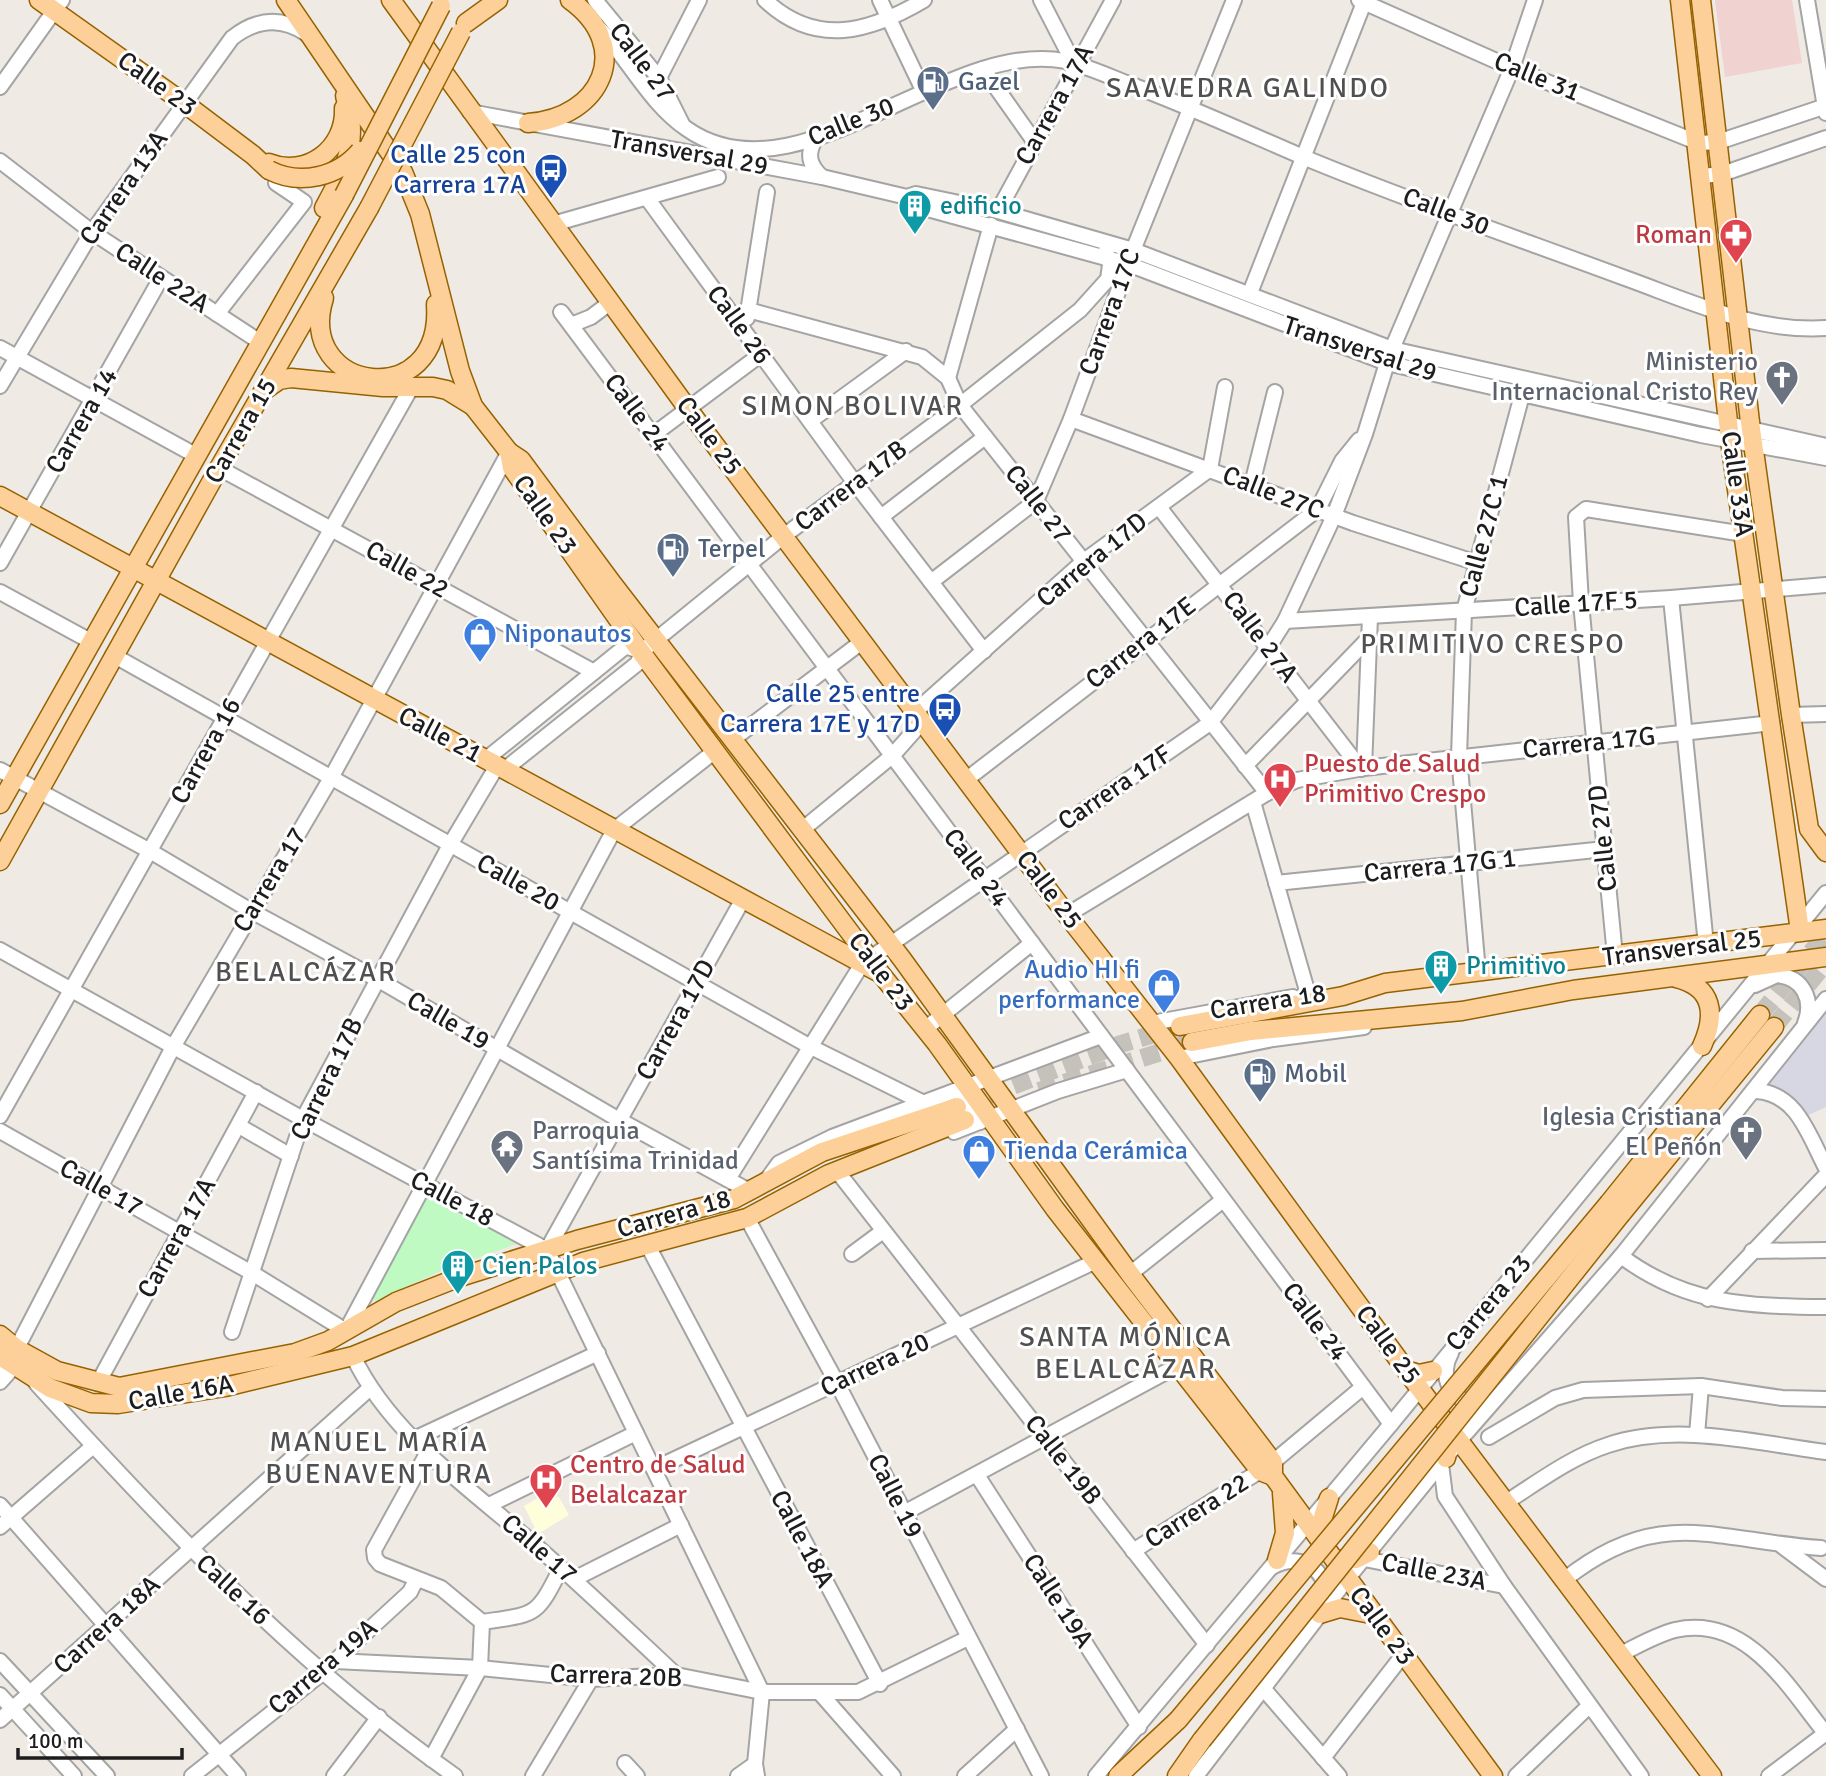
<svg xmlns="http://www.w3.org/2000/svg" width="1826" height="1776" font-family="Signika,sans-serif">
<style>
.commercial{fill:#f0d2d1}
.education{fill:#fffedb}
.park{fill:#befac2}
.plaza{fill:#d7d7e4}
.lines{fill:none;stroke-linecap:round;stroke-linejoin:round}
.major-tunnel{stroke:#c5c1bb;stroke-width:18;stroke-dasharray:18 9;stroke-linecap:butt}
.minor-casing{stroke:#a4a4a4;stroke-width:18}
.major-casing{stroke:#966200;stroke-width:21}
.minor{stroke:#fff;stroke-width:14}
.major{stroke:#fdd09a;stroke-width:18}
.major-bridge-casing{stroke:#966200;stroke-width:21;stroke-linecap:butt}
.major-bridge{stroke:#fdd09a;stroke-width:18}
.labels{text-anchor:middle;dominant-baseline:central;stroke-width:6;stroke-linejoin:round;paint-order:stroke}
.street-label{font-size:26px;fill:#1d1d1d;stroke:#fff}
.service-label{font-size:26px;fill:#4e5e75;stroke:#fff;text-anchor:start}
.transit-label{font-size:26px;fill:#164399;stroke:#fff;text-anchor:end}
.culture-label{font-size:26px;fill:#0d838f;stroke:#fff;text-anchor:start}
.health-label{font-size:26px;fill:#be3a42;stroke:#fff;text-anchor:start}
.worship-label{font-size:26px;fill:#5b616d;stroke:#fff;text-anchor:end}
.shop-label{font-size:26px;fill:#366cbe;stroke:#fff;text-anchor:start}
.neighbourhood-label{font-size:28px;letter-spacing:2px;fill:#505050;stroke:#fff}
</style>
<rect width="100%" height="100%" fill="#efeae3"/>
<!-- commercial -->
<path class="commercial" d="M1715,0H1792L1802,63L1725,77Z"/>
<!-- education -->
<path class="education" d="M545,1494L559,1497L569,1515L538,1534L524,1506Z"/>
<!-- park -->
<path class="park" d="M425,1191L516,1244L438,1272L376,1301L369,1297Z"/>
<!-- plaza -->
<path class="plaza" d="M1826,999V1107L1800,1119L1756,1091Z"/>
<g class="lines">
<!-- major-tunnel -->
<g class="major-tunnel">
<path d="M1760,1015L1826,934"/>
<path d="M1774,1027L1826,962"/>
<path d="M1039,1091L1192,1042"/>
<path d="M963,1105L1121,1044L1180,1026"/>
</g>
<defs>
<g id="minor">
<path d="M595,0L659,78L682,124"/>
<path d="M765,0C816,48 870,32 924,0"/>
<path d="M880,0L924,92"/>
<path d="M1041,0L1074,64"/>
<path d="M1359,0L1512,68L1699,143L1718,142L1826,106"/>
<path d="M1807,0L1826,113"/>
<path d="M599,28C629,60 650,104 687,129C798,206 945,38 1065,61C1087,66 1108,76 1129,84C1188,106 1245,132 1303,157C1409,201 1517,238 1625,278C1689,301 1756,333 1826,328"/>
<path d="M983,69L1034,141"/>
<path d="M659,78L699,0"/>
<path d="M0,87L62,0"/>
<path d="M470,112L822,177L907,197L916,194L998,211L1133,250L1392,349L1826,446"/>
<path d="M816,138C806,154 809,165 822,177"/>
<path d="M0,161L92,232L260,342"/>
<path d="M1702,176L1722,174L1826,138"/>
<path d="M907,197L913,205L1128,264L1387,363L1701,435L1826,458"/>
<path d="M647,198L855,483L984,651"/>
<path d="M998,211L1113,0"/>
<path d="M553,224L718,177"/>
<path d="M1250,293L1365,0"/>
<path d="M748,310L922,357L948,378L960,405L1267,793"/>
<path d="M561,312L1391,1424"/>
<path d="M217,314L304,202L276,183"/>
<path d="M747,318L767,192"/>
<path d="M571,325L591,317L611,302"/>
<path d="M0,348L195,455"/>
<path d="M1392,349L1512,68L1535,0"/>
<path d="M948,378L991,225"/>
<path d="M0,386L92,232L232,38C256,19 281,16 307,34"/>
<path d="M1071,419L1353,523L1477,563"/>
<path d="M810,421L906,351"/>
<path d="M653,435L760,355"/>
<path d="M219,468L594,672"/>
<path d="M1252,484L1275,392"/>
<path d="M1159,507L1361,769"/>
<path d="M881,517L985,437"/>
<path d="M0,563L161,278"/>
<path d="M931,582L1036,501L1071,419L1136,243L1234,0"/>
<path d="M0,592L92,642"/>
<path d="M1671,598L1706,945"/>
<path d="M1285,621L1671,598L1826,585"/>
<path d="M113,655L809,1046L926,1104"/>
<path d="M916,711L1084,561L1210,469L1225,387"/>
<path d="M1791,715L1826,714"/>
<path d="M732,740L863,641"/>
<path d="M485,760L626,646L641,652"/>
<path d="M1245,766L1369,638"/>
<path d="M1364,768L1370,617"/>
<path d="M0,770L150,851L251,911L377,979L621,1121L749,1191"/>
<path d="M504,770L638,663L641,652L785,535L960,405L1080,310L1108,279L1110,265L1106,251"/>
<path d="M967,779L1318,509L1342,461L1359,440"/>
<path d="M1253,802L1308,994"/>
<path d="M803,829L892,756L923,721"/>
<path d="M1276,883L1605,849"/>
<path d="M1067,915L1267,793L1297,780L1364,768L1772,723"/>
<path d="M0,950L303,1119L547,1250L762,1692L755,1764L757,1776"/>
<path d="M1615,956L1581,603L1576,517L1586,509L1744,534"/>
<path d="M1478,972L1459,756L1464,611L1522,395"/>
<path d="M1755,985L1777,975C1803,977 1814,1000 1805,1023"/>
<path d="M1152,1023L1293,997"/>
<path d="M925,1029L1032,943"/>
<path d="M1179,1058L1273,1039L1364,1027"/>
<path d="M958,1091L980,1122"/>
<path d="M1756,1091C1797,1093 1809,1136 1826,1168"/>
<path d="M0,1116L412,386"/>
<path d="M239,1126L291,1156"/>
<path d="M0,1131L252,1273L346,1331L614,830L715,751"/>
<path d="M954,1132L1058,1091L1127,1070"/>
<path d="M841,1176L1207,1645"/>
<path d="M728,1179L862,964L1210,723L1268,648L1285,621L1334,516L1365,434L1387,363"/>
<path d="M766,1181L779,1163L832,1137L1101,1036"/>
<path d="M747,1218L837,1383L1041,1776"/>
<path d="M647,1244L880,1684"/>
<path d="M547,1250L743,899"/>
<path d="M1752,1251L1826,1250"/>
<path d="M852,1254L883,1231"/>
<path d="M1621,1256C1686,1305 1747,1306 1826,1307"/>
<path d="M1130,1274L1223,1200"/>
<path d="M1708,1299L1826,1175"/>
<path d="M232,1332L303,1119L450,845L497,766"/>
<path d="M1451,1353C1438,1376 1451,1402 1478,1403"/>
<path d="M353,1356C390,1434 469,1488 534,1544C582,1586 629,1631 676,1675"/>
<path d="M0,1370L20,1342L173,1047L331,778L509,452"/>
<path d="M0,1382L16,1364"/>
<path d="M36,1383C165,1525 297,1665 455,1776"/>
<path d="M98,1383L256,1092"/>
<path d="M1697,1435L1701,1386"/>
<path d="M1489,1437L1555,1398L1583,1390L1701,1386L1782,1398L1826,1399"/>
<path d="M414,1439L598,1353"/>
<path d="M428,1452L374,1550L375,1558L380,1564L441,1588L482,1622"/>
<path d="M1273,1462L1363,1387"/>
<path d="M1441,1464L1445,1496L1504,1586L1641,1776"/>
<path d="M654,1469L1096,1261"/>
<path d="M977,1475L1139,1727"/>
<path d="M1505,1503C1538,1482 1571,1457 1608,1445C1676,1422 1757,1443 1826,1452"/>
<path d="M0,1505L238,1776"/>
<path d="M489,1505L636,1433"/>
<path d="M904,1513L1177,1366"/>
<path d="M0,1527L92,1447"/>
<path d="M1782,1546L1826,1579"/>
<path d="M1133,1551L1260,1471"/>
<path d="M1364,1559L1504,1586"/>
<path d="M1272,1567C1296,1553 1324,1565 1326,1593"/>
<path d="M574,1579L681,1525"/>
<path d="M1564,1580C1659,1504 1715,1541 1821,1548"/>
<path d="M482,1622C536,1614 536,1618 561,1568"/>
<path d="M1621,1654C1639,1645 1656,1635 1675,1630C1747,1614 1788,1687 1826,1734"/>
<path d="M0,1661L107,1776"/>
<path d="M335,1661L480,1668L591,1679L676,1675L762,1692H858L968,1638"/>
<path d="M1262,1687L1339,1776"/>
<path d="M820,1693L893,1776"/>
<path d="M0,1695L74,1776"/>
<path d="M0,1720L369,1389"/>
<path d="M1323,1758L1403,1655"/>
<path d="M431,1759L480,1668L482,1622"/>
<path d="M625,1763L637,1776"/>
<path d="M192,1776L322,1673L410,1592L416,1580"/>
<path d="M334,1776L379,1717"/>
<path d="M533,1776L591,1679"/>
<path d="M738,1776L755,1764"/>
<path d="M965,1776L1017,1729"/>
<path d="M1096,1776L1391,1424L1826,893"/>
<path d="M1196,1776L1347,1579L1459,1441L1621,1256L1826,999"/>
<path d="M1516,1776L1589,1706"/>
<path d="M1769,1776L1826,1733"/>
</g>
<g id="major">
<path d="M39,0L184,103L253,155L269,170"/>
<path d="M286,0L403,172L420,214L460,371L473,406L509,452L512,468L641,652L881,974L937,1044L1055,1209L1260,1471L1273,1476"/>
<path d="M391,0L688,409L1067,915L1179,1058L1414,1381L1712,1776"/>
<path d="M1680,0L1731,448L1799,924"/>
<path d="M1701,0L1750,422L1791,715L1809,829L1826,852"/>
<path d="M466,23L498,0"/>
<path d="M528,123C601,118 635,47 570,0"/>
<path d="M269,163C306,178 346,149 344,108"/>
<path d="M324,208C345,169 360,141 345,96"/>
<path d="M324,298C294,393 444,414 436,304"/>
<path d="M266,389L279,380L291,378L383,387H433L447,390L473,406"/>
<path d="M509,452L521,460L612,583L902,959L1130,1274L1273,1462V1476L1493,1776"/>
<path d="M0,496L878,972"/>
<path d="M0,804L344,195"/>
<path d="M0,861L219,468L369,208"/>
<path d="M1676,978C1714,987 1716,1015 1702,1046"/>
<path d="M1180,1026L1343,996L1385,983L1826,929"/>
<path d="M1192,1042L1251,1031L1462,1011L1573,990L1826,957"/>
<path d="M1609,1203L1760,1015"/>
<path d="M1621,1214L1774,1027"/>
<path d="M0,1335L17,1349L57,1371L119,1387L295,1353L328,1341L396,1302L460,1277L577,1240L734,1199L822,1152L957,1107"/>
<path d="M0,1356L50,1388L91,1403L118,1404L225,1387L353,1356L583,1262L747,1218L829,1174L965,1120"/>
<path d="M1406,1370L1419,1374L1433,1371"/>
<path d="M1446,1458L1451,1430"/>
<path d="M1321,1543L1323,1517L1329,1498"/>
<path d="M1277,1560L1285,1533L1282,1493"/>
<path d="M1336,1560L1356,1559L1370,1552"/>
<path d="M1320,1614L1340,1608L1371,1614"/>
<path d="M1118,1776L1178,1720"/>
<path d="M1177,1776L1202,1740"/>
</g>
</defs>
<!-- minor casing -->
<use href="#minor" class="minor-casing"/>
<!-- major casing -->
<use href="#major" class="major-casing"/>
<!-- minor -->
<use href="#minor" class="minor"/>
<!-- major -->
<use href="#major" class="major"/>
<defs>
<g id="major-bridge">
<path d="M269,170C300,186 338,177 360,151"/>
<path d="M344,195L441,6"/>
<path d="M369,208L461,32"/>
<path d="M1178,1720L1609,1203"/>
<path d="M1202,1740L1621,1214"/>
</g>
</defs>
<!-- major-bridge casing -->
<use href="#major-bridge" class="major-bridge-casing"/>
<!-- major-bridge -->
<use href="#major-bridge" class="major-bridge"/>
</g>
<!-- icons -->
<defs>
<symbol id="fuel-pin" viewBox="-11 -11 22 30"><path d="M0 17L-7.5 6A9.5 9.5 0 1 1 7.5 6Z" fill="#5c6f8a" stroke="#fff"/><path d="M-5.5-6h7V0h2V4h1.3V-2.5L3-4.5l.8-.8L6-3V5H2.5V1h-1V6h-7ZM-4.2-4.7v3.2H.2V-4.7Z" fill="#fff"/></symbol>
<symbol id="bus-pin" viewBox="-11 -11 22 30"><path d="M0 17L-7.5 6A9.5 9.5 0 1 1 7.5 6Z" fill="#1a4fb4" stroke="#fff"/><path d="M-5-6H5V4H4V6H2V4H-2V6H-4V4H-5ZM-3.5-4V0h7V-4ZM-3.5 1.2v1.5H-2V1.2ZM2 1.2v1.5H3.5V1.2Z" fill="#fff"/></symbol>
<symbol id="building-pin" viewBox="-11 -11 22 30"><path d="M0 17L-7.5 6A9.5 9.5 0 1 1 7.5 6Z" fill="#0f9aa8" stroke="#fff"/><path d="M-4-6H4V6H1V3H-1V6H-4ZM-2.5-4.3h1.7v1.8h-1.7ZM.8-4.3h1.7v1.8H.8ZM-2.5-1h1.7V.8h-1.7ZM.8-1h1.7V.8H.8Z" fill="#fff"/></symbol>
<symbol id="pharmacy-pin" viewBox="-11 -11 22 30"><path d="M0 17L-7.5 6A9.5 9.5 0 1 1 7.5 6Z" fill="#e0444e" stroke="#fff"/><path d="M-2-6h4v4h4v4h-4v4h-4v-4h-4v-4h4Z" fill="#fff"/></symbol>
<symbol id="church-pin" viewBox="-11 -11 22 30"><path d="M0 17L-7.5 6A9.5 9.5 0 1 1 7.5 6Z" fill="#6b7280" stroke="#fff"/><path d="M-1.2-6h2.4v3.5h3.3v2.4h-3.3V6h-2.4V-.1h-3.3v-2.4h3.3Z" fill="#fff"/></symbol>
<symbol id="shop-pin" viewBox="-11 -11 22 30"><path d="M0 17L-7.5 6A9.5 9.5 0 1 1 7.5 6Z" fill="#3f7fe0" stroke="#fff"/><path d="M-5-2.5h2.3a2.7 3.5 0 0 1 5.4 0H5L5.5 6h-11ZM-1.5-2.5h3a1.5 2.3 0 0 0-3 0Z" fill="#fff"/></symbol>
<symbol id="hospital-pin" viewBox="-11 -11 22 30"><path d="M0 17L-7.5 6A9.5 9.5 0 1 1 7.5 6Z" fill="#e0444e" stroke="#fff"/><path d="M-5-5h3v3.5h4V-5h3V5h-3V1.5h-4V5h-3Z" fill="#fff"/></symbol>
<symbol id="temple-pin" viewBox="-11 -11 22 30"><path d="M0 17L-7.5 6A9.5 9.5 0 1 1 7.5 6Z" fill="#6b7280" stroke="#fff"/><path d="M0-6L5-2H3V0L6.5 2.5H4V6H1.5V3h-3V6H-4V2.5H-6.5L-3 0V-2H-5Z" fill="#fff"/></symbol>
</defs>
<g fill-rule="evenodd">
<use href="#fuel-pin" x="914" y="63" width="38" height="52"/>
<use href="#bus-pin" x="532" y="151" width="38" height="52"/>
<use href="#building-pin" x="896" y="187" width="38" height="52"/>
<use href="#pharmacy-pin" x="1717" y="216" width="38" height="52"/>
<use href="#church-pin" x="1763" y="358" width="38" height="52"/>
<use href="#fuel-pin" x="654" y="530" width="38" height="52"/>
<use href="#shop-pin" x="461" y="615" width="38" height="52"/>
<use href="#bus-pin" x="926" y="690" width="38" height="52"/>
<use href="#hospital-pin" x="1261" y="760" width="38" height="52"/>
<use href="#building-pin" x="1422" y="947" width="38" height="52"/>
<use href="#shop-pin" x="1145" y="966" width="38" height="52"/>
<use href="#fuel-pin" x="1241" y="1055" width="38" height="52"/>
<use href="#church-pin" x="1727" y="1113" width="38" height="52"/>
<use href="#temple-pin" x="488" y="1127" width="38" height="52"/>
<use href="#shop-pin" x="960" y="1132" width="38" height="52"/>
<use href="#building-pin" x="439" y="1247" width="38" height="52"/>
<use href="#hospital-pin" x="527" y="1461" width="38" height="52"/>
</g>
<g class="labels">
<!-- street labels -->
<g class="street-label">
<text transform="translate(642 62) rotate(53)">Calle 27</text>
<text transform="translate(1537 77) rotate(22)">Calle 31</text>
<text transform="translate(157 84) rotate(36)">Calle 23</text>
<text transform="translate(1055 105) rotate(-61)">Carrera 17A</text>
<text transform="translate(851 122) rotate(-22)">Calle 30</text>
<text transform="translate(689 153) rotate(10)">Transversal 29</text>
<text transform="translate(124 188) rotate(-55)">Carrera 13A</text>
<text transform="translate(1446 212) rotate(21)">Calle 30</text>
<text transform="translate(162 278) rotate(33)">Calle 22A</text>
<text transform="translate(1110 312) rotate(-70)">Carrera 17C</text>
<text transform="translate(739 325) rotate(54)">Calle 26</text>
<text transform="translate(1360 349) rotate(18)">Transversal 29</text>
<text transform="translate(637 413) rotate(53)">Calle 24</text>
<text transform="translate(82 421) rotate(-60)">Carrera 14</text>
<text transform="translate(241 431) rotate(-60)">Carrera 15</text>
<text transform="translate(709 436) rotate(53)">Calle 25</text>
<text transform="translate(1737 484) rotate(82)">Calle 33A</text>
<text transform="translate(851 486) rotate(-37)">Carrera 17B</text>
<text transform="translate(1273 493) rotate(21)">Calle 27C</text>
<text transform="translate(1038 504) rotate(52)">Calle 27</text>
<text transform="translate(545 515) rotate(55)">Calle 23</text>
<text transform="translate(1484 536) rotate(-75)">Calle 27C 1</text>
<text transform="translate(1092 560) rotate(-39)">Carrera 17D</text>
<text transform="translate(407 570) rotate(29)">Calle 22</text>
<text transform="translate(1576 604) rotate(-4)">Calle 17F 5</text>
<text transform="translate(1260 637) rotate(53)">Calle 27A</text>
<text transform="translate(1141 643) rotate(-38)">Carrera 17E</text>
<text transform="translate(440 735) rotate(28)">Calle 21</text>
<text transform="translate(1589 743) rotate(-6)">Carrera 17G</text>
<text transform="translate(206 751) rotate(-61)">Carrera 16</text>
<text transform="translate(1115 788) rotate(-34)">Carrera 17F</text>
<text transform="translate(1603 838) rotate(-96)">Calle 27D</text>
<text transform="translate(1440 866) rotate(-6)">Carrera 17G 1</text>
<text transform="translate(976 868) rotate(53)">Calle 24</text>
<text transform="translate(270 880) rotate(-59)">Carrera 17</text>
<text transform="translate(518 883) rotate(29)">Calle 20</text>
<text transform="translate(1049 890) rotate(53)">Calle 25</text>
<text transform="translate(1682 948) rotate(-7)">Transversal 25</text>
<text transform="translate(881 972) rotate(53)">Calle 23</text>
<text transform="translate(1268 1002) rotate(-9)">Carrera 18</text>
<text transform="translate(676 1020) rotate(-61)">Carrera 17D</text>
<text transform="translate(448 1021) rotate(30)">Calle 19</text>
<text transform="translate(327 1079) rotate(-64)">Carrera 17B</text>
<text transform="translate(101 1188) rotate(29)">Calle 17</text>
<text transform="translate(452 1199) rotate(28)">Calle 18</text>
<text transform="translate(674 1214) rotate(-16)">Carrera 18</text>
<text transform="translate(177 1238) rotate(-61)">Carrera 17A</text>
<text transform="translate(1489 1303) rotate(-50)">Carrera 23</text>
<text transform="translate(1315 1322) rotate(53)">Calle 24</text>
<text transform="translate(1388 1345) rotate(54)">Calle 25</text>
<text transform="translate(875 1365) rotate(-25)">Carrera 20</text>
<text transform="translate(181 1393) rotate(-10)">Calle 16A</text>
<text transform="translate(1063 1460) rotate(52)">Calle 19B</text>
<text transform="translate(895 1496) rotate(63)">Calle 19</text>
<text transform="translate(1197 1511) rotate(-32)">Carrera 22</text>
<text transform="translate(802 1539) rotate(62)">Calle 18A</text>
<text transform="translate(539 1549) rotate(41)">Calle 17</text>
<text transform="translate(1434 1572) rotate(11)">Calle 23A</text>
<text transform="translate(233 1590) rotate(43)">Calle 16</text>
<text transform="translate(1058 1601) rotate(57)">Calle 19A</text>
<text transform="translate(107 1625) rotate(-42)">Carrera 18A</text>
<text transform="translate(1382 1626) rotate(53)">Calle 23</text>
<text transform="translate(323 1667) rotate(-40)">Carrera 19A</text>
<text transform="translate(616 1676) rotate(2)">Carrera 20B</text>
</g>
<!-- service labels -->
<g class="service-label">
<text x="958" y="82">Gazel</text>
<text x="698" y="549">Terpel</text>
<text x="1284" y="1074">Mobil</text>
</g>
<!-- transit labels -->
<g class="transit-label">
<text x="526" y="155">Calle 25 con<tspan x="526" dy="30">Carrera 17A</tspan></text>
<text x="920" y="694">Calle 25 entre<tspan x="920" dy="30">Carrera 17E y 17D</tspan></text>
</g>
<!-- culture labels -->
<g class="culture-label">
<text x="940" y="206">edificio</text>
<text x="1466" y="966">Primitivo</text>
<text x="482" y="1266">Cien Palos</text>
</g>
<!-- health labels -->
<g class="health-label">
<text x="1712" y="235" text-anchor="end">Roman</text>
<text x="1304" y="764">Puesto de Salud<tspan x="1304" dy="30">Primitivo Crespo</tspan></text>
<text x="570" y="1465">Centro de Salud<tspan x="570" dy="30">Belalcazar</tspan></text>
</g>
<!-- worship labels -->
<g class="worship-label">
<text x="1758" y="362">Ministerio<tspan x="1758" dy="30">Internacional Cristo Rey</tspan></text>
<text x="1722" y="1117">Iglesia Cristiana<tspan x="1722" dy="30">El Peñón</tspan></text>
<text x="532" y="1131" text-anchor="start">Parroquia<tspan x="532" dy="30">Santísima Trinidad</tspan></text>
</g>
<!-- shop labels -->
<g class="shop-label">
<text x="504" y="634">Niponautos</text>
<text x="1140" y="970" text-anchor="end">Audio HI fi<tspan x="1140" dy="30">performance</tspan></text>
<text x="1004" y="1151">Tienda Cerámica</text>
</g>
<!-- neighbourhood labels -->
<g class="neighbourhood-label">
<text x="1248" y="88">SAAVEDRA GALINDO</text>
<text x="853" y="406">SIMON BOLIVAR</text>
<text x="1493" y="644">PRIMITIVO CRESPO</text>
<text x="306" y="972">BELALCÁZAR</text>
<text x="1126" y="1337">SANTA MÓNICA<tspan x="1126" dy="32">BELALCÁZAR</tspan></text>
<text x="379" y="1442">MANUEL MARÍA<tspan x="379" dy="32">BUENAVENTURA</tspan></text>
</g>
</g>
<!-- scale -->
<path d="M18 1748v10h164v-10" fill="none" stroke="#1d1d1d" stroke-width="3.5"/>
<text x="28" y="1748" font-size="21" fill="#1d1d1d" stroke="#ffffff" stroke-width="5" paint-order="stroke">100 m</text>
</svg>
